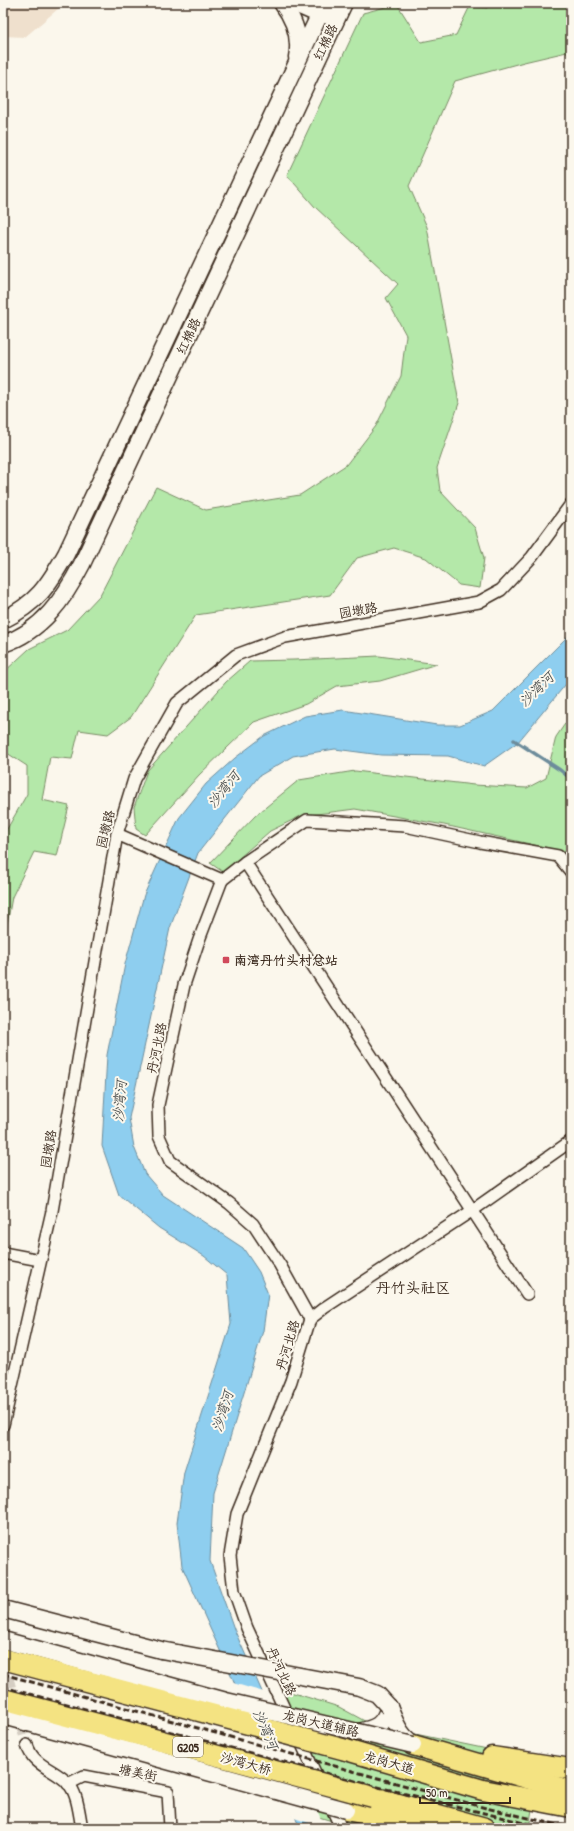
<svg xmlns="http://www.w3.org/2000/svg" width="574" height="1831" font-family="'Patrick Hand','LXGW WenKai TC',sans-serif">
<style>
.built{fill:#efe0cd}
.green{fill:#b4e8a9;stroke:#788964}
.water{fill:#8eceef;stroke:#6d8c9b}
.pier{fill:#fbf7ec}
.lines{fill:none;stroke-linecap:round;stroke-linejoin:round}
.stream{stroke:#6d8c9b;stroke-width:3.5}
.street-tunnel{stroke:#d5cec3;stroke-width:11;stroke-dasharray:11 5.5;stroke-linecap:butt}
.street-casing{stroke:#3b2a1e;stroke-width:14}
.secondary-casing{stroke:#3b2a1e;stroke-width:19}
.highway-casing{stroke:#3b2a1e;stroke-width:23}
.street{stroke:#fbf7ec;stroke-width:11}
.secondary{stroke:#fbf7ec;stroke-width:16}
.highway{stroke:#f4e382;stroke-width:20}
.rail{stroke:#3b2a1e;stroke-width:3;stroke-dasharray:6 3;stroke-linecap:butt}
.secondary-bridge-casing{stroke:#3b2a1e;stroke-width:19;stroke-linecap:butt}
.highway-bridge-casing{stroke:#3b2a1e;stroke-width:23;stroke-linecap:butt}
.secondary-bridge{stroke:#fbf7ec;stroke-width:16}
.highway-bridge{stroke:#f4e382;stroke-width:20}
.poi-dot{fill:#d1495b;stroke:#fbf7ec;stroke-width:1.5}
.labels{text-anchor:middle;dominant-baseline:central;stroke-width:4;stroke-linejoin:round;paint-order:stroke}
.shield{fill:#fbf7ec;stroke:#75685c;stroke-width:1}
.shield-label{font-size:12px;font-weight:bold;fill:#3b2a1e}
.street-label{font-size:13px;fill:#3b2a1e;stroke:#fbf7ec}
.poi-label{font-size:13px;font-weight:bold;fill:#3b2a1e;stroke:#fbf7ec;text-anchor:start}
.water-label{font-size:14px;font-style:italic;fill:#505352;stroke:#fbf7ec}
.quarter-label{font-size:15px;fill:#3b2a1e;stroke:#fbf7ec}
</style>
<rect width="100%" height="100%" fill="#fbf7ec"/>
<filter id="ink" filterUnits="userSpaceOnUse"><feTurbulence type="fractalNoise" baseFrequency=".025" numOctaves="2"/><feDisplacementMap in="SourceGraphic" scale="8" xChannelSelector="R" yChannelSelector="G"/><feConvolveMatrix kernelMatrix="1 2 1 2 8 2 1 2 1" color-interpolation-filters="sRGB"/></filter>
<g filter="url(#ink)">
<!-- built -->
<path class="built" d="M3,3H65L25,37L3,36Z"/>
<!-- green -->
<g class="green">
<path d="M489,3H571V51L524,62L455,81L409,186L427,227L459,403L437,468L440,491L475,528L484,558L480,588L459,585L426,558L394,548L357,558L330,595L196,615L131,717L108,734L79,730L72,759L50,757L42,800L69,806L57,856L34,852L12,897L3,947V836L27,794V766L7,753L3,713V673L29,649L67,630L100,595L156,487L206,510L300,495L346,465L376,426L401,376L406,335L386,298L398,284L315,207L287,175L363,13L397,4L421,42L456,35L470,6L487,8Z"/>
<path d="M379,656L437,664L380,681L337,686L306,704L254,722L199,775L145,835L136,829L134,807L147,771L226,682L250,661L294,660Z"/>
<path d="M571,715V853L444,825L355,809L301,816L270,831L223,872L210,863L255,816L299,780L355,771L474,785L527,788L546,778L556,737Z"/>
<path d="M274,1687L339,1707L372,1725L540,1760L529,1828H355L309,1814L305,1759L294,1726Z"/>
</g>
<!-- water -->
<path class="water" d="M571,633V678L518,742L484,766L448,756L381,755L335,749L293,756L259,776L198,853L170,928L129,1118L134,1147L145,1174L163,1195L243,1248L259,1272L268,1294L263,1331L213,1493L210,1561L234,1629L323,1828H300L182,1566L177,1523L184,1472L231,1324L227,1275L204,1256L159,1228L119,1195L102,1146L107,1055L125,964L144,895L179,818L206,784L235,758L264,736L305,716L343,710L437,725H460L493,711Z"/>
<!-- pier -->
<path class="pier" d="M233,1683L264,1692L325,1828L294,1818Z"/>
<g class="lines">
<!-- stream -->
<path class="stream" d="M514,740L560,770L571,779"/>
<!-- street-tunnel -->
<path class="street-tunnel" d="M3,1661L27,1745"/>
<defs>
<g id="street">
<path d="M117,834L222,880"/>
<path d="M245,862L527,1294"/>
<path d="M222,880L199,940L184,985L158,1105L159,1136L170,1161L229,1203L253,1224L280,1265L310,1319L291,1381L237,1514L230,1556L234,1591L247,1628L289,1719"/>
<path d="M222,880L245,862L307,820L405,826L480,842L558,856L571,872"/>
<path d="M3,1253L40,1260"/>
<path d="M310,1319L324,1308L473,1210L571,1141"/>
<path d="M3,1425L52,1211L117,834L134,779L177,703L236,655L285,637L479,602L501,590L532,557L571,504"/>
<path d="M298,1736L341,1828"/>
<path d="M27,1745C33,1766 54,1769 68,1783C78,1794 79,1814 82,1828"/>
<path d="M68,1784L84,1776L168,1792L170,1828"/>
</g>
<g id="secondary">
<path d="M282,3C294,19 301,37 297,57"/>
<path d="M293,3L320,15H331"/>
<path d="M3,620C37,603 48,586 66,554L325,3"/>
<path d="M3,644C42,631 64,599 82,564L344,3"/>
<path d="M3,1609L161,1650"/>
<path d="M389,1707C395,1722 402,1742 420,1746"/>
<path d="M358,1732C376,1728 383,1726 389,1707"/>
</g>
<g id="highway">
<path d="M413,1745L571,1791"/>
<path d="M346,1750L483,1790L571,1807"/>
<path d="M492,1757L571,1769"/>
<path d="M373,1797L485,1828"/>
<path d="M346,1810L437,1828"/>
</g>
</defs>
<!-- street casing -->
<use href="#street" class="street-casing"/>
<!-- secondary casing -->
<use href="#secondary" class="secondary-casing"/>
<!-- highway casing -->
<use href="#highway" class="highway-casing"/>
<!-- street -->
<use href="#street" class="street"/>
<!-- secondary -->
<use href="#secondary" class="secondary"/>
<!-- highway -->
<use href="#highway" class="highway"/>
<!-- rail -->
<g class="rail">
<path d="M3,1674L486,1808L571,1828"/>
<path d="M3,1687L374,1786L545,1828"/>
</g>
<defs>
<g id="secondary-bridge">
<path d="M3,1640L226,1701L413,1745"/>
<path d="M161,1650L359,1687L377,1694L389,1707"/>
<path d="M3,1716L346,1810"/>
</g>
<g id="highway-bridge">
<path d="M3,1659L346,1750"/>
<path d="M3,1699L373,1797"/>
</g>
</defs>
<!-- secondary-bridge casing -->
<use href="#secondary-bridge" class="secondary-bridge-casing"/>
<!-- highway-bridge casing -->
<use href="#highway-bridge" class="highway-bridge-casing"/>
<!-- secondary-bridge -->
<use href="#secondary-bridge" class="secondary-bridge"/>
<!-- highway-bridge -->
<use href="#highway-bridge" class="highway-bridge"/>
</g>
</g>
<!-- markers -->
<rect class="poi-dot" x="222" y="956" width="8" height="8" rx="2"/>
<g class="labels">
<!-- shield labels -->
<rect class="shield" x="173" y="1737" width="30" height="20" rx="3"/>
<g class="shield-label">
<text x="188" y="1747">G205</text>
</g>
<!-- street labels -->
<g class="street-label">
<text transform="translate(325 42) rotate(-65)">红棉路</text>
<text transform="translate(188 336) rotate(-65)">红棉路</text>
<text transform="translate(358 610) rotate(-10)">园墩路</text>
<text transform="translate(105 829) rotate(-76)">园墩路</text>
<text transform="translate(156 1048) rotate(-78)">丹河北路</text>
<text transform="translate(48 1149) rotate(-81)">园墩路</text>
<text transform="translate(287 1345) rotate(-73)">丹河北路</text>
<text transform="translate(282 1671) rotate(65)">丹河北路</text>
<text transform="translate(321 1723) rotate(13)">龙岗大道辅路</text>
<text transform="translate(389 1762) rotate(16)">龙岗大道</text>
<text transform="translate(246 1763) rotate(15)">沙湾大桥</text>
<text transform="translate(138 1772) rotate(11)">塘美街</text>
</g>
<!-- poi labels -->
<g class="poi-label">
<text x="234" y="960">南湾丹竹头村总站</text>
</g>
<!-- water labels -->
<g class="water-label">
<text transform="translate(536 689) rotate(-44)">沙湾河</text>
<text transform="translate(223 789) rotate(-51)">沙湾河</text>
<text transform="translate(119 1101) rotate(-85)">沙湾河</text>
<text transform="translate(222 1411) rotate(-73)">沙湾河</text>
<text transform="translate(266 1729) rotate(66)">沙湾河</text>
</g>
<!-- quarter labels -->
<g class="quarter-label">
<text x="413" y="1287">丹竹头社区</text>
</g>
</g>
<!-- margin -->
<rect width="574" height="1831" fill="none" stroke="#fbf7ec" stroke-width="16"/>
<rect x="8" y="8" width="558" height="1815" fill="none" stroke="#3b2a1e" stroke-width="1.5" filter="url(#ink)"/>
<!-- scale -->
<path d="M420 1797v6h90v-6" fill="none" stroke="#3b2a1e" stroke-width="2"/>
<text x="426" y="1797" font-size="12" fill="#3b2a1e" stroke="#fbf7ec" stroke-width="3" paint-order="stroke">50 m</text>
</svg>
